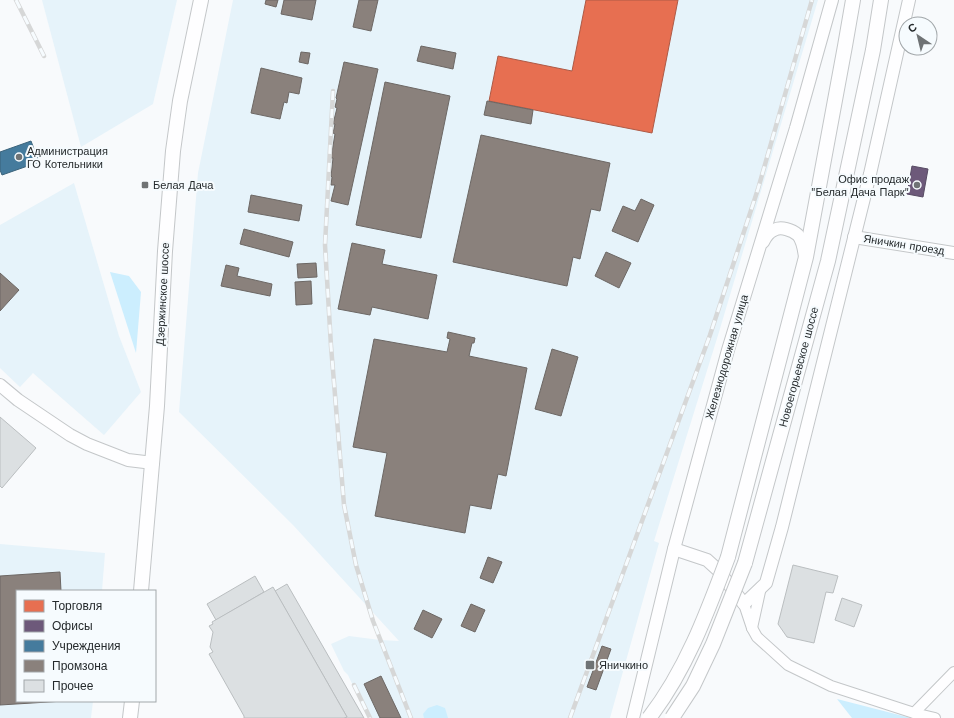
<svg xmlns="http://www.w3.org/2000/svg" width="954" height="718" font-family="'Work Sans',sans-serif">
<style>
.built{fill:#e6f3fa}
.green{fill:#cceefe}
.shops{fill:#e76f51;stroke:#ad5a46}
.offices{fill:#6d597a;stroke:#574b63}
.public{fill:#457b9d;stroke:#3b637b}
.industry{fill:#8a817c;stroke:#6c6764}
.building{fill:#dce0e2;stroke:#babec0}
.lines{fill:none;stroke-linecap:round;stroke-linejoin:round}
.minor-casing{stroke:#c4c7c9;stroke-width:12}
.tertiary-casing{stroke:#c4c7c9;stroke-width:14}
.secondary-casing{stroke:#c4c7c9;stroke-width:16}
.minor{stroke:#fefeff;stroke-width:10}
.tertiary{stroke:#fefeff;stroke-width:12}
.secondary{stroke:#fefeff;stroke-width:14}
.rail-casing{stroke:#d6d7d7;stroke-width:4.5}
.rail{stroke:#f6fbfe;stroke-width:3;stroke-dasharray:9;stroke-linecap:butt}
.secondary-bridge-casing{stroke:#c4c7c9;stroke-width:16;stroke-linecap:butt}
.secondary-bridge{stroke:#fefeff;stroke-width:14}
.poi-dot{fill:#6f7375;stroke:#f6fbfe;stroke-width:1.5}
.labels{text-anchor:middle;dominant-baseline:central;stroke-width:4;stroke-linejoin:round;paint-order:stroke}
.poi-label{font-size:11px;fill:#252a2c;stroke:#f6fbfe;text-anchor:start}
.street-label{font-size:11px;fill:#252a2c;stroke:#f6fbfe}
</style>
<rect width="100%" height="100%" fill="#f8fafc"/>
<!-- built -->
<g class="built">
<path d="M42,0H177L153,104L81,147Z"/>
<path d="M233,0H818L719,332L654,541L659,543L610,718H368L348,675L344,671L331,644L349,636L380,640L399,641L293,525L179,412L198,173Z"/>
<path d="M74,183L119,336L141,392L104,435L33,373L20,387L0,368V225Z"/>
<path d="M0,544L105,553L102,591H17V701H93L91,718H0Z"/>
</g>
<!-- green -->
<g class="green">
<path d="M110,272L129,276L141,292L136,353Z"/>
<path d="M837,699L911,718H852Z"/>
<path d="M437,705L445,708L448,718H424L423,714L428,708Z"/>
</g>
<!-- shops -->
<path class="shops" d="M586,0H678L652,133L489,101L498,56L572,71Z"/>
<!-- offices -->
<path class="offices" d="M912,166L928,169L923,197L907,194Z"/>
<!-- public -->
<path class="public" d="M31,141L39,162L2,175L0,170V152Z"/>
<!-- industry -->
<g class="industry">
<path d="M266,0H278L276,7L265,4Z"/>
<path d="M284,0H316L312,20L281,14Z"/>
<path d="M359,0H378L371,31L353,27Z"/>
<path d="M421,46L456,53L453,69L417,61Z"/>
<path d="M301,52L310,53L308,64L299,62Z"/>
<path d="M344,62L378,69L348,205L331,201L335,185H331L332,177L331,176L333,158H331L335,134L333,133L335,124H333L337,108L335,107L337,99L336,98Z"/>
<path d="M261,68L302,78L299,94L289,92L287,103L284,102L280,119L251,113Z"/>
<path d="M385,82L450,96L421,238L356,225Z"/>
<path d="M487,101L533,110L531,124L484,115Z"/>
<path d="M481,135L610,163L600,211L591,209L580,259L573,257L567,286L453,262Z"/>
<path d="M251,195L302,205L299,221L248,212Z"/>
<path d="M641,199L654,205L638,242L612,231L623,206L635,211Z"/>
<path d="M244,229L293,242L289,257L240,244Z"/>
<path d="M352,243L385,250L382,264L437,275L428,319L372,307L370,315L338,309Z"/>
<path d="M606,252L631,263L619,288L595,276Z"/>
<path d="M316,263L317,277L298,278L297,264Z"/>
<path d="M226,265L239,268L237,276L272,284L270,296L221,286Z"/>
<path d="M0,273L19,290L0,311Z"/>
<path d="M311,281L312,304L296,305L295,282Z"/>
<path d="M448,332L475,338L474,343H472L469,356L527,368L506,476L498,474L491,509L470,505L465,533L375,516L387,453L353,447L374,339L447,352L450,339L447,338Z"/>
<path d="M552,349L578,357L561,416L535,409Z"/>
<path d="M488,557L502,562L493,583L480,578Z"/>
<path d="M60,572L61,591H17V701H64L0,705V576Z"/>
<path d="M471,604L485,610L475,632L461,626Z"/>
<path d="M423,610L442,619L432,638L414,629Z"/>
<path d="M602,646L611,649L596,690L587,687Z"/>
<path d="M381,676L401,718H380L364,684Z"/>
</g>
<!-- building -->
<g class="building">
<path d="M0,417L36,448L2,488L0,486Z"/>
<path d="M793,565L838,576L833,593L826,592L814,643L787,637L778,624Z"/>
<path d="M255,576L264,592L216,620L207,604Z"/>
<path d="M287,584L364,718H344L347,717L275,591Z"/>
<path d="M273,587L347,717L344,718H244V716L209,654L213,652L210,647L213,632L209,626L213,624L212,622Z"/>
<path d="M842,598L862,605L854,627L835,620Z"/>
</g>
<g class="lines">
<defs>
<g id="minor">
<path d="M744,604L752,628L757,637L788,665L831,686L914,713L935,718"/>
<path d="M752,628L761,587"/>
<path d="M914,713L954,672"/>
</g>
<g id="tertiary">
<path d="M854,237L954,253"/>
<path d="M763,242C765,238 769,232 774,230C781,226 792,230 798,235C803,241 804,249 805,257"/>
<path d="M0,385L18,400L70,435L87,444L128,460L153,463"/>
<path d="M674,549L707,560L718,570L744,604L766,583L782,527L870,174L909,0"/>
<path d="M633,718L674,549L728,350L796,128L832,0"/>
</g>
<g id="secondary">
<path d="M728,557L806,257L845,46L853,0"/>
<path d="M745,563L828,261L873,50L881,0"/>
<path d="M141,591L157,406L165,251L173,151L180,101L201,0"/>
<path d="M130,718L132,701"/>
</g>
</defs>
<!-- minor casing -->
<use href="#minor" class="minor-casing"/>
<!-- tertiary casing -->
<use href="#tertiary" class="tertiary-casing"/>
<!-- secondary casing -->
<use href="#secondary" class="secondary-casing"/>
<!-- minor -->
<use href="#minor" class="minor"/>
<!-- tertiary -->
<use href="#tertiary" class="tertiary"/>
<!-- secondary -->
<use href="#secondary" class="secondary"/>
<defs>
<g id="rail">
<path d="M16,0L44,56"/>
<path d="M333,91L325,245L331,346L344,505L356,565L373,621L411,718"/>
<path d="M354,685L370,718"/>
<path d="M570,718L710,335L758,189L812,0"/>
</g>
</defs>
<!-- rail casing -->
<use href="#rail" class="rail-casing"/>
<!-- rail -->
<use href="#rail" class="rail"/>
<defs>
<g id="secondary-bridge">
<path d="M649,718C686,670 707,613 728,557"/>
<path d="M672,718L693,686L713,644L745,563"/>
</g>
</defs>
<!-- secondary-bridge casing -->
<use href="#secondary-bridge" class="secondary-bridge-casing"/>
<!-- secondary-bridge -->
<use href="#secondary-bridge" class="secondary-bridge"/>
</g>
<!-- markers -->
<g class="poi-dot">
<circle cx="19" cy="157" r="4"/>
<rect x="141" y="181" width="8" height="8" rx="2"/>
<circle cx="917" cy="185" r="4"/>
<rect x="585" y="660" width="10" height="10" rx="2"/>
</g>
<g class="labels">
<!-- poi labels -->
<g class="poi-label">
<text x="27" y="151">Администрация<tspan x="27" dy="13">ГО Котельники</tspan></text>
<text x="909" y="179" text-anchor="end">Офис продаж<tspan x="909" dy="13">"Белая Дача Парк"</tspan></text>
<text x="153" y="185">Белая Дача</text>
<text x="599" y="665">Яничкино</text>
</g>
<!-- street labels -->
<g class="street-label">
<text transform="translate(904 245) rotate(9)">Яничкин проезд</text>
<text transform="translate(163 294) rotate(-87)">Дзержинское шоссе</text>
<text transform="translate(727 357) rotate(-74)">Железнодорожная улица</text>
<text transform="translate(799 367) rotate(-75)">Новоегорьевское шоссе</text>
</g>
</g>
<!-- legend -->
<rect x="16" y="590" width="140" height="112" fill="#f6fbfe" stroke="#a2a7aa"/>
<rect x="24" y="600" width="20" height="12" fill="#e76f51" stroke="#a2a7aa"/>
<text x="52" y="610" font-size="12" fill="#252a2c">Торговля</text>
<rect x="24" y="620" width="20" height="12" fill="#6d597a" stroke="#a2a7aa"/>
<text x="52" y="630" font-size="12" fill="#252a2c">Офисы</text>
<rect x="24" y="640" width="20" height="12" fill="#457b9d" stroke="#a2a7aa"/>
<text x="52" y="650" font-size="12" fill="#252a2c">Учреждения</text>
<rect x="24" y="660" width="20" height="12" fill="#8a817c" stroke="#a2a7aa"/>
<text x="52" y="670" font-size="12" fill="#252a2c">Промзона</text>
<rect x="24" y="680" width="20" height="12" fill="#dce0e2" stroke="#a2a7aa"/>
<text x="52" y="690" font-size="12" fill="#252a2c">Прочее</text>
<!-- north arrow -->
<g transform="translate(918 36) rotate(325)"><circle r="19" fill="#f6fbfe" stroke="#a2a7aa"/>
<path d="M0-3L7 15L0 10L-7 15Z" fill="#6f7375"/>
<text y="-6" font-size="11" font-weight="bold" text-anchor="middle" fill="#252a2c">С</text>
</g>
</svg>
